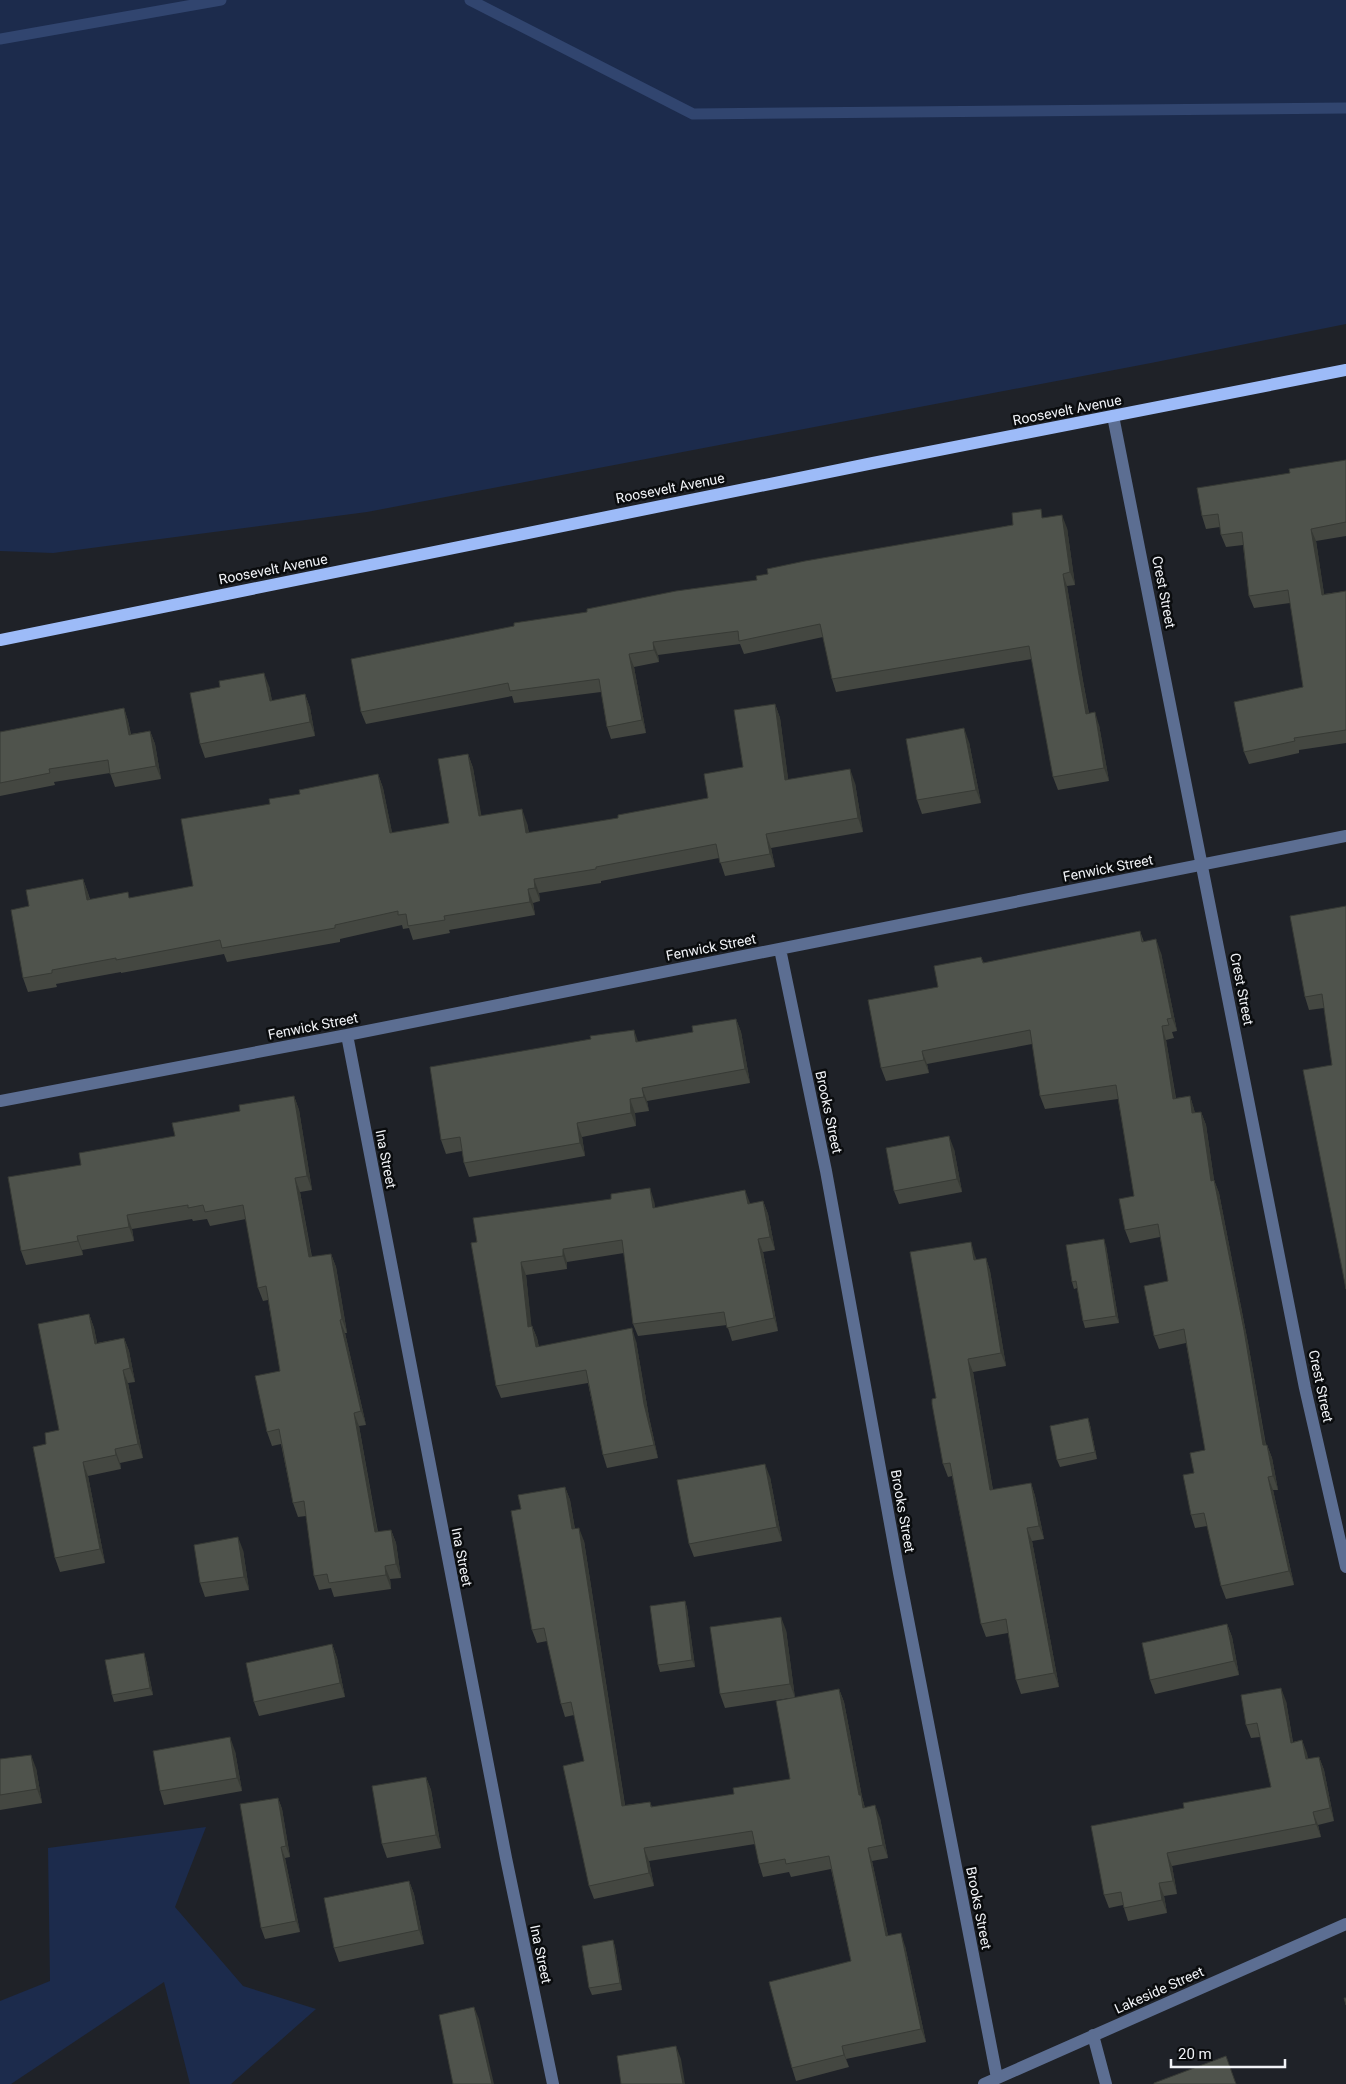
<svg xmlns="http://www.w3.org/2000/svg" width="1346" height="2084" font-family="Roboto,sans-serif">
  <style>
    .green { fill: #1c2b4c }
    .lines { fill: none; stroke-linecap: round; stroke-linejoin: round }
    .stream { stroke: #31456f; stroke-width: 11 }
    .street { stroke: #5c6e92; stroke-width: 12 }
    .primary { stroke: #9dbbf8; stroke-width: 12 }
    .wall { fill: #444741 }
    .shaded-wall { fill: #373a35 }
    .building { fill: #4f534c; stroke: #373a35 }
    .labels { text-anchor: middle; stroke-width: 5; stroke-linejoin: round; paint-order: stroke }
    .street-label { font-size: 14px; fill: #f1f3f7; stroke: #0a0c0e }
  </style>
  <rect width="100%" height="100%" fill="#1f2228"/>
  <path class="green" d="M0,0h1346v324l-195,39 -784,149 -314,41 -53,-2z
    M206,1827l-31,80 68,79 73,23 -85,75h-41l-26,-102 -153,102h-11v-83l50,-20 -2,-133z"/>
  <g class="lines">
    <path class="stream" d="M470,0l223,114 653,-6
      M0,39l221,-39"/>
    <path class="street" d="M1113,416l192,972 41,179
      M780,949l46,222 73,402 98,505
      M347,1035l159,823 47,226
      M0,1101l347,-66 999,-199
      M1093,2035l13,49
      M984,2084l362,-160"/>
    <path class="primary" d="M0,640l873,-177 473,-93"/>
  </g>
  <path class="wall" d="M1346,460v76l-30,5 8,53 22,-3v152l-47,7v3l-50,11 -5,-12 59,-65 -13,-84 -36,5 -5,-12 -6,-51 -17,2 -5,-12 -1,-8 -14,2 -4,-13 88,-43z
    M1044,518l23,10 8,57 -8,1 16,95 6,32 10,12 10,56 -51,9 -5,-13 -21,-118 -196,33 -4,-13 -9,-42 -79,17 -4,-10 -82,11 1,7 -25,5 12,66 -35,6 -4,-12 -6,-35 -87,11 -2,-7 -146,28 -5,-12 226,-100 170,-32z
    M269,686l3,15 33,-7 5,14 5,28 -110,22 -5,-14z
    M775,704l5,14 8,61 67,4 8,49 -92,16 4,19 -50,9 -6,-18 -118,23v2l-62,10 1,8 -7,2 2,12 -86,15 1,3 -37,7 -4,-12 -6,1 -1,-4 -62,14v3l-113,20 -3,-8 -103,19v-1l-65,12 1,3 -29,5 -5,-14 6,-72 54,-27 5,14 2,6 40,-1 63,-12 77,-82 30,-10 78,-20 5,14 9,45 57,-10 19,-69 5,14 8,48 46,7 2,10 89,-15 90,-20 35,-31z
    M124,708l4,13 3,13 19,-3 5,13 6,35 -46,8 -5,-14 -56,9 1,3 -55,11v-64z
    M969,742l12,61 -59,11 -5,-14z
    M1346,906l-14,159 -8,-57 -15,2 -4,-13z
    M1140,931l4,11 17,11 16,78 -5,1 2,6 -8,2 10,58 14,-2 5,17 6,-1 5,13 8,55 5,13 29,150 18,102h1l5,13 6,32h-5l21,95 -68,14 -5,-13 -14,-60 -12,2 -4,-13 3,-42 11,-23 -19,-107 -27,6 -5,-13 14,-55 -8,-44 -30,6 -5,-13 9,-34 -16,-97 -73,10 -5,-13 -8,-52 -105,20 2,9 -43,8 -5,-13 57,-81 43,-30 3,6z
    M736,1019l5,13 9,51 -103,18 2,10 -14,2 1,13 -54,11 3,19 -116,21 -5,-14 -2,-12 -16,3 -5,-14 197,-98 55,-10z
    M294,1096l5,14 13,80 -12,2 12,65 19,-3 5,13 11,66h-2l21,92 -7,1 19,106 13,-2 5,13 5,35 -11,1 1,10 -57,8 -3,-9 -12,2 -5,-14 -8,-60 -8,1 -5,-14 -12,-59 -9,2 -5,-14 13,-61 -12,-71 -5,1 -5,-13 -12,-69 -36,7 -3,-7 -14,2 -1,-2 -60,10 2,12 -52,9 1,5 -57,10 -5,-14 60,-86 94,-29 65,-25z
    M954,1149l8,43 -63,12 -5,-13z
    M654,1201l1,7 95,-4 13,-3 5,13 7,36 -12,2 15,79 -46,10 -5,-16 -89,11 -5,-12 -9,-71 -57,9v7l-41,6 5,51h1l5,12 2,9 97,-6 13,76 9,41 -51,10 -4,-13 -15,-72 -87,15 -5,-12 -25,-143z
    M1106,1246l13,77 -34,5 -2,-7 -6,-33 -3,1 -2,-7z
    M975,1256l1,4 10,-2 4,13 16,95 -33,6 20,118 38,-7 4,13 9,43 -12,2 27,146 -38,7 -5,-14 -8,-47 -22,4 -5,-13 -29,-148 -4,1 -5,-13 -7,-66z
    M89,1314l5,14 3,15 27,-5 5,13 6,31 -7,1 15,75 -23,5 1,6 -33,7 17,87 -45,9 -5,-14 4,-128z
    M1088,1418l2,7 7,34 -37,8 -3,-7z
    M770,1477l12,64 -88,16 -5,-13z
    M565,1487l5,13 5,29 9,12 41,264 25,-3 2,5 82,-13 56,-15v-81l-65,10 -5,-14 66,-64 9,68 44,-9 5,13 18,95 3,11 15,10 8,40 -16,3 16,75 17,10 21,96 -80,17 3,8 -53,14 -4,-13 59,-107 -20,-92 -40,8 -2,-5 -26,5 -4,-13 -4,-20 -106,17 5,25 -60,13 -5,-13 -5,-125 -10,-46 -9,2 -4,-13 -14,-63 -10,2 -5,-13 -11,-121z
    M243,1550l6,40 -44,7 -5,-14z
    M685,1601l2,7 8,59 -35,5 -2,-7z
    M1227,1624l5,13 7,38 -84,19 -5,-14z
    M332,1644l5,14 8,39 -86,19 -5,-14z
    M144,1653l2,7 7,35 -39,7 -2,-7z
    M1286,1701l7,41 9,-2 6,19 11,-2 5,13 10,51 -16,4 3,12 -149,29 5,28 -13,2 3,17 -39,8 -5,-16 -14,3 -5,-13 80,-87 87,-21 -11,-50 -9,1 -5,-13z
    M235,1751l7,40 -78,14 -4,-14z
    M0,1759l36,9 6,35 -42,7z
    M426,1777l5,13 10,58 -54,10 -5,-14z
    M278,1798l4,11 8,48 -5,1 15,74 -35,7 -4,-11z
    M409,1881l5,13 10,50 -85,18 -5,-14z
    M613,1940l2,7 7,43 -30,5 -3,-7z"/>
  <path class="shaded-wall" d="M1062,515l5,13 8,57 -5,-13z
    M1311,529l5,12 10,66 -4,-12z
    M1063,574l4,12 16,95 8,45 -5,-12 -8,-45z
    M653,642l5,13 1,7 -5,-12z
    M629,654l5,13 12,66 -4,-13z
    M264,673l5,13 6,29 -5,-14z
    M305,694l5,14 5,28 -5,-14z
    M775,704l5,14 10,75 -5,-13z
    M124,708l4,13 5,26 -4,-12z
    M1095,712l4,13 10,56 -5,-13z
    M964,728l5,14 12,61 -5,-13z
    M150,731l5,13 6,35 -5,-13z
    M468,754l5,14 11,62 -5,-14z
    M850,769l5,14 8,49 -5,-14z
    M378,774l5,14 12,59 -5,-14z
    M522,809l5,14 4,24 -5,-14z
    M766,834l5,14 4,19 -5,-13z
    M83,879l5,14 4,20 -5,-13z
    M534,879l5,14 1,8 -5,-13z
    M528,889l5,14 2,12 -5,-13z
    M1156,939l5,14 16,78 -5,-13z
    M736,1019l5,13 9,51 -5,-14z
    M1162,1026l4,14 12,72 -5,-13z
    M634,1030l5,14 -3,-2z
    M922,1051l5,13 2,9 -5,-13z
    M642,1088l5,13 2,10 -5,-14z
    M294,1096l5,14 13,80 -5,-14z
    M1190,1096l4,13 3,17 -5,-13z
    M630,1099l5,14 1,13 -5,-13z
    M1201,1112l5,13 10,69 -5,-13z
    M577,1123l5,14 3,19 -5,-13z
    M949,1136l5,13 8,43 -5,-13z
    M295,1178l5,14 14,79 -5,-14z
    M1214,1180l5,13 29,150 20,116 -5,-14z
    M650,1188l4,13 3,20 -4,-13z
    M745,1190l5,13 2,14 -4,-13z
    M763,1201l5,13 7,36 -5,-13z
    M127,1215l5,14 2,12 -5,-14z
    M77,1236l5,14 1,5 -5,-14z
    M758,1239l5,13 15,79 -4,-13z
    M1104,1239l2,7 13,77 -3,-7z
    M971,1242l4,14 4,17 -5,-13z
    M563,1249l4,13v7l-4,-13z
    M331,1254l5,13 11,66 -5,-14z
    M986,1258l4,13 16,95 -5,-13z
    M521,1262l5,13 7,64 -5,-12z
    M89,1314l5,14 6,29 -5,-13z
    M340,1320l5,13 21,92 -5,-14z
    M532,1326l5,12 4,22 -5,-13z
    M632,1328l4,13 13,76 9,41 -4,-13 -10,-41z
    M124,1338l5,13 6,31 -5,-14z
    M968,1359l5,13 22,131 -5,-13z
    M123,1370l5,13 15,75 -5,-14z
    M354,1413l5,13 21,120 -5,-14z
    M1088,1418l2,7 7,34 -2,-7z
    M1267,1445l5,13 6,32 -5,-14z
    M115,1449l5,14 1,6 -5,-14z
    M83,1462l5,14 17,87 -5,-14z
    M765,1464l5,13 12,64 -5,-14z
    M1268,1477l5,13 21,95 -5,-14z
    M1031,1483l4,13 9,43 -5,-13z
    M565,1487l5,13 7,42 -5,-13z
    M579,1528l5,13 43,278 -5,-13z
    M1027,1528l5,13 27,146 -5,-14z
    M391,1530l5,13 5,35 -5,-14z
    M238,1537l5,13 6,40 -5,-13z
    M385,1566l5,13 1,10 -5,-14z
    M685,1601l2,7 8,59 -3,-7z
    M781,1617l5,13 9,68 -5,-14z
    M1227,1624l5,13 7,38 -5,-14z
    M332,1644l5,14 8,39 -5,-14z
    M144,1653l2,7 7,35 -3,-7z
    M1281,1688l5,13 9,55 -4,-13z
    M839,1689l5,13 18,95 3,11 3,13 -9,-26z
    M230,1737l5,14 7,40 -5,-13z
    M1302,1740l5,13 4,20 -5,-14z
    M31,1755l5,13 6,35 -5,-14z
    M1319,1757l5,13 10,51 -4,-13z
    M426,1777l5,13 10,58 -5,-13z
    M278,1798l4,11 8,48 -4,-11z
    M875,1805l5,13 8,40 -5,-13z
    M1313,1812l5,13 3,12 -5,-13z
    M281,1847l4,11 15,74 -4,-11z
    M644,1848l5,13 5,25 -5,-13z
    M868,1848l4,13 19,88 -5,-13z
    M1167,1853l5,13 5,28 -4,-13z
    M409,1881l5,13 10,50 -5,-14z
    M1159,1883l5,13 3,17 -5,-13z
    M901,1933l4,13 21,96 -5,-13z
    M613,1940l2,7 7,43 -2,-7z
    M474,2007l5,12 15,65h-2z
    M676,2046l5,13 4,25h-2z
    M842,2046l4,13 3,8 -5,-12z"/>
  <path class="building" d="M1346,460v62l-35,7 11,66 24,-4v139l-52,8 1,3 -51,11 -10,-50 69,-15 -15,-97 -39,6 -7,-64 -21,3 -3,-21 -16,2 -5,-28 93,-15 -1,-4z
    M1041,509l1,9 20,-3 8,57 -7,2 15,95 8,45 9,-2 9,56 -51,9 -24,-131 -197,33 -12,-55 -81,17 -1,-10 -85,11 1,8 -25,4 13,66 -35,7 -8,-48 -89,12 -2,-8 -147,29 -10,-53 163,-33v-3l73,-11v-3l89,-18 81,-11 -1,-4 12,-2 -1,-5 38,-8 208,-36 -1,-12z
    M264,673l6,28 35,-7 5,28 -110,22 -10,-51 30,-6 -1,-6z
    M775,704l10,76 65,-11 8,49 -92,16 4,20 -50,9 -4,-19 -120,23v2l-62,10 1,9 -7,1 2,13 -86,14 1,4 -37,6 -2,-12 -8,1v-4l-63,14v3l-113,20 -2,-8 -104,20v-2l-64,12v3l-29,5 -12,-68 18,-4 -3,-16 57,-11 4,21 41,-8 1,6 64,-12 -12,-67 89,-15 -1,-5 31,-5 -1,-4 79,-16 12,59 59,-10 -11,-64 30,-5 11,62 43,-7 4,24 92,-15v-3l90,-17 -4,-24 39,-7 -9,-57z
    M124,708l5,27 21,-4 6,35 -46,8 -2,-14 -59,9 1,4 -50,10v-51z
    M964,728l12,62 -59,10 -11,-61z
    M1346,906v383l-43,-219 29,-5 -10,-71 -17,3 -15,-81z
    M1140,931l2,11 14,-3 16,79 -5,1 2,6 -7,1 11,73 17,-3 2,17 9,-1 10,69 3,-1 30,150 19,115h4l6,31 -5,1 21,94 -68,15 -17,-73 -13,2 -8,-40 11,-2 -4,-20 15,-3 -21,-121 -30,7 -10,-50 24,-5 -10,-57 -33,6 -6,-31 15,-3 -18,-111 -76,11 -10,-66 -108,21 2,9 -43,8 -13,-68 70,-13 -4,-21 47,-9 2,6z
    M736,1019l9,50 -103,19 2,9 -14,2 1,14 -54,10 3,20 -116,20 -4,-26 -19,3 -11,-73 161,-28 -1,-3 44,-6 2,12 57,-10 -1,-6z
    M294,1096l13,80 -12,2 14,79 22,-3 11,65 -2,1 21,91 -7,2 21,119 16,-2 5,34 -11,2 1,9 -57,8 -2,-9 -13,2 -10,-75 -11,2 -14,-74 -12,3 -12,-56 25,-5 -14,-85 -8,2 -15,-83 -38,7 -2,-7 -15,3v-3l-61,10 2,12 -52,9 1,5 -57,10 -13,-74 73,-12 -2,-12 96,-17 -3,-13 68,-12 -1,-6z
    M949,1136l8,43 -63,12 -8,-43z
    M650,1188l3,20 92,-18 3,14 15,-3 7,36 -12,2 16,79 -47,10 -3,-16 -91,12 -11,-84 -59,9v7l-42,6 7,65 4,-1 4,21 96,-19 12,76 10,41 -51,10 -17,-85 -90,16 -25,-143 6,-1 -4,-24 138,-19v-5z
    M1104,1239l12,77 -33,5 -7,-40 -4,1 -6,-37z
    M971,1242l3,18 12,-2 15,95 -33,6 22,131 41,-7 8,43 -12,2 27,145 -38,7 -10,-61 -25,5 -31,-161 -7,1 -11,-60v-5l4,-1 -26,-146z
    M89,1314l6,30 29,-6 6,30 -7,2 15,74 -23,5 1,6 -33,7 17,87 -45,9 -22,-111 13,-3 -1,-11 14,-3 -21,-106z
    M1088,1418l7,34 -38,8 -7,-34z
    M765,1464l12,63 -88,17 -12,-64z
    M565,1487l7,42 7,-1 43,278 28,-4 1,5 83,-13 -1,-6 57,-9 -14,-78 63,-12 20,106h2l2,13 12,-3 8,40 -15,3 18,88 15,-3 20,96 -79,17 2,9 -52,13 -23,-86 82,-21 -22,-105 -43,8 -1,-5 -26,5 -7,-33 -108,17 5,25 -60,13 -26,-120 21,-5 -13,-59 -10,2 -17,-76 -12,2 -21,-119 10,-2 -3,-14z
    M238,1537l6,40 -44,6 -6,-38z
    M685,1601l7,59 -34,5 -8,-59z
    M781,1617l9,67 -70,10 -10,-67z
    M1227,1624l7,37 -84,19 -8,-37z
    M332,1644l8,39 -86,19 -8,-39z
    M144,1653l6,35 -38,7 -7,-35z
    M1281,1688l10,55 11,-3 4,19 13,-2 11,51 -17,4 3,12 -149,29 6,28 -14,2 3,17 -38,8 -3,-16 -17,3 -13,-69 93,-18 -1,-5 88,-16 -14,-64 -11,2 -5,-30z
    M230,1737l7,41 -77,13 -7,-40z
    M31,1755l6,34 -37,6v-36z
    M426,1777l10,58 -54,9 -10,-58z
    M278,1798l8,48 -5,1 15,74 -35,7 -21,-124z
    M409,1881l10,49 -85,18 -10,-50z
    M613,1940l7,43 -31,5 -7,-42z
    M1344,1998h2v7z
    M474,2007l18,77h-39l-14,-69z
    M676,2046l7,38h-62l-4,-28z
    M1226,2056l10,28h-82v-1z"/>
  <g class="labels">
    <g class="street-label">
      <text transform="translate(1067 410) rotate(-11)" y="5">Roosevelt Avenue</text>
      <text transform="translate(670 488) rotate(-11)" y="5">Roosevelt Avenue</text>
      <text transform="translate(273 569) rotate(-11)" y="5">Roosevelt Avenue</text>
      <text transform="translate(1164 592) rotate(79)" y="5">Crest Street</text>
      <text transform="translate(1108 868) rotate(-11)" y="5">Fenwick Street</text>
      <text transform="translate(711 947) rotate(-11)" y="5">Fenwick Street</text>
      <text transform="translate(1242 989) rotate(79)" y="5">Crest Street</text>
      <text transform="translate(313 1026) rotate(-11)" y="5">Fenwick Street</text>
      <text transform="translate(829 1112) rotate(78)" y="5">Brooks Street</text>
      <text transform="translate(386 1159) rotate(79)" y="5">Ina Street</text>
      <text transform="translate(1321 1386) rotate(78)" y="5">Crest Street</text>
      <text transform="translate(903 1511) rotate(80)" y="5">Brooks Street</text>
      <text transform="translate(462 1557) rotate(79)" y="5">Ina Street</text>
      <text transform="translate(979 1908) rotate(79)" y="5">Brooks Street</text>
      <text transform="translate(541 1954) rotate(78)" y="5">Ina Street</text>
      <text transform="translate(1159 1990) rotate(-24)" y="5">Lakeside Street</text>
    </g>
  </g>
  <path d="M1171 2059v8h114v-8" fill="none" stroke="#f1f3f7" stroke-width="2.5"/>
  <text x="1178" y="2059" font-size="15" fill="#f1f3f7" stroke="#0a0c0e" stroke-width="4" paint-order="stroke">20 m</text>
</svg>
